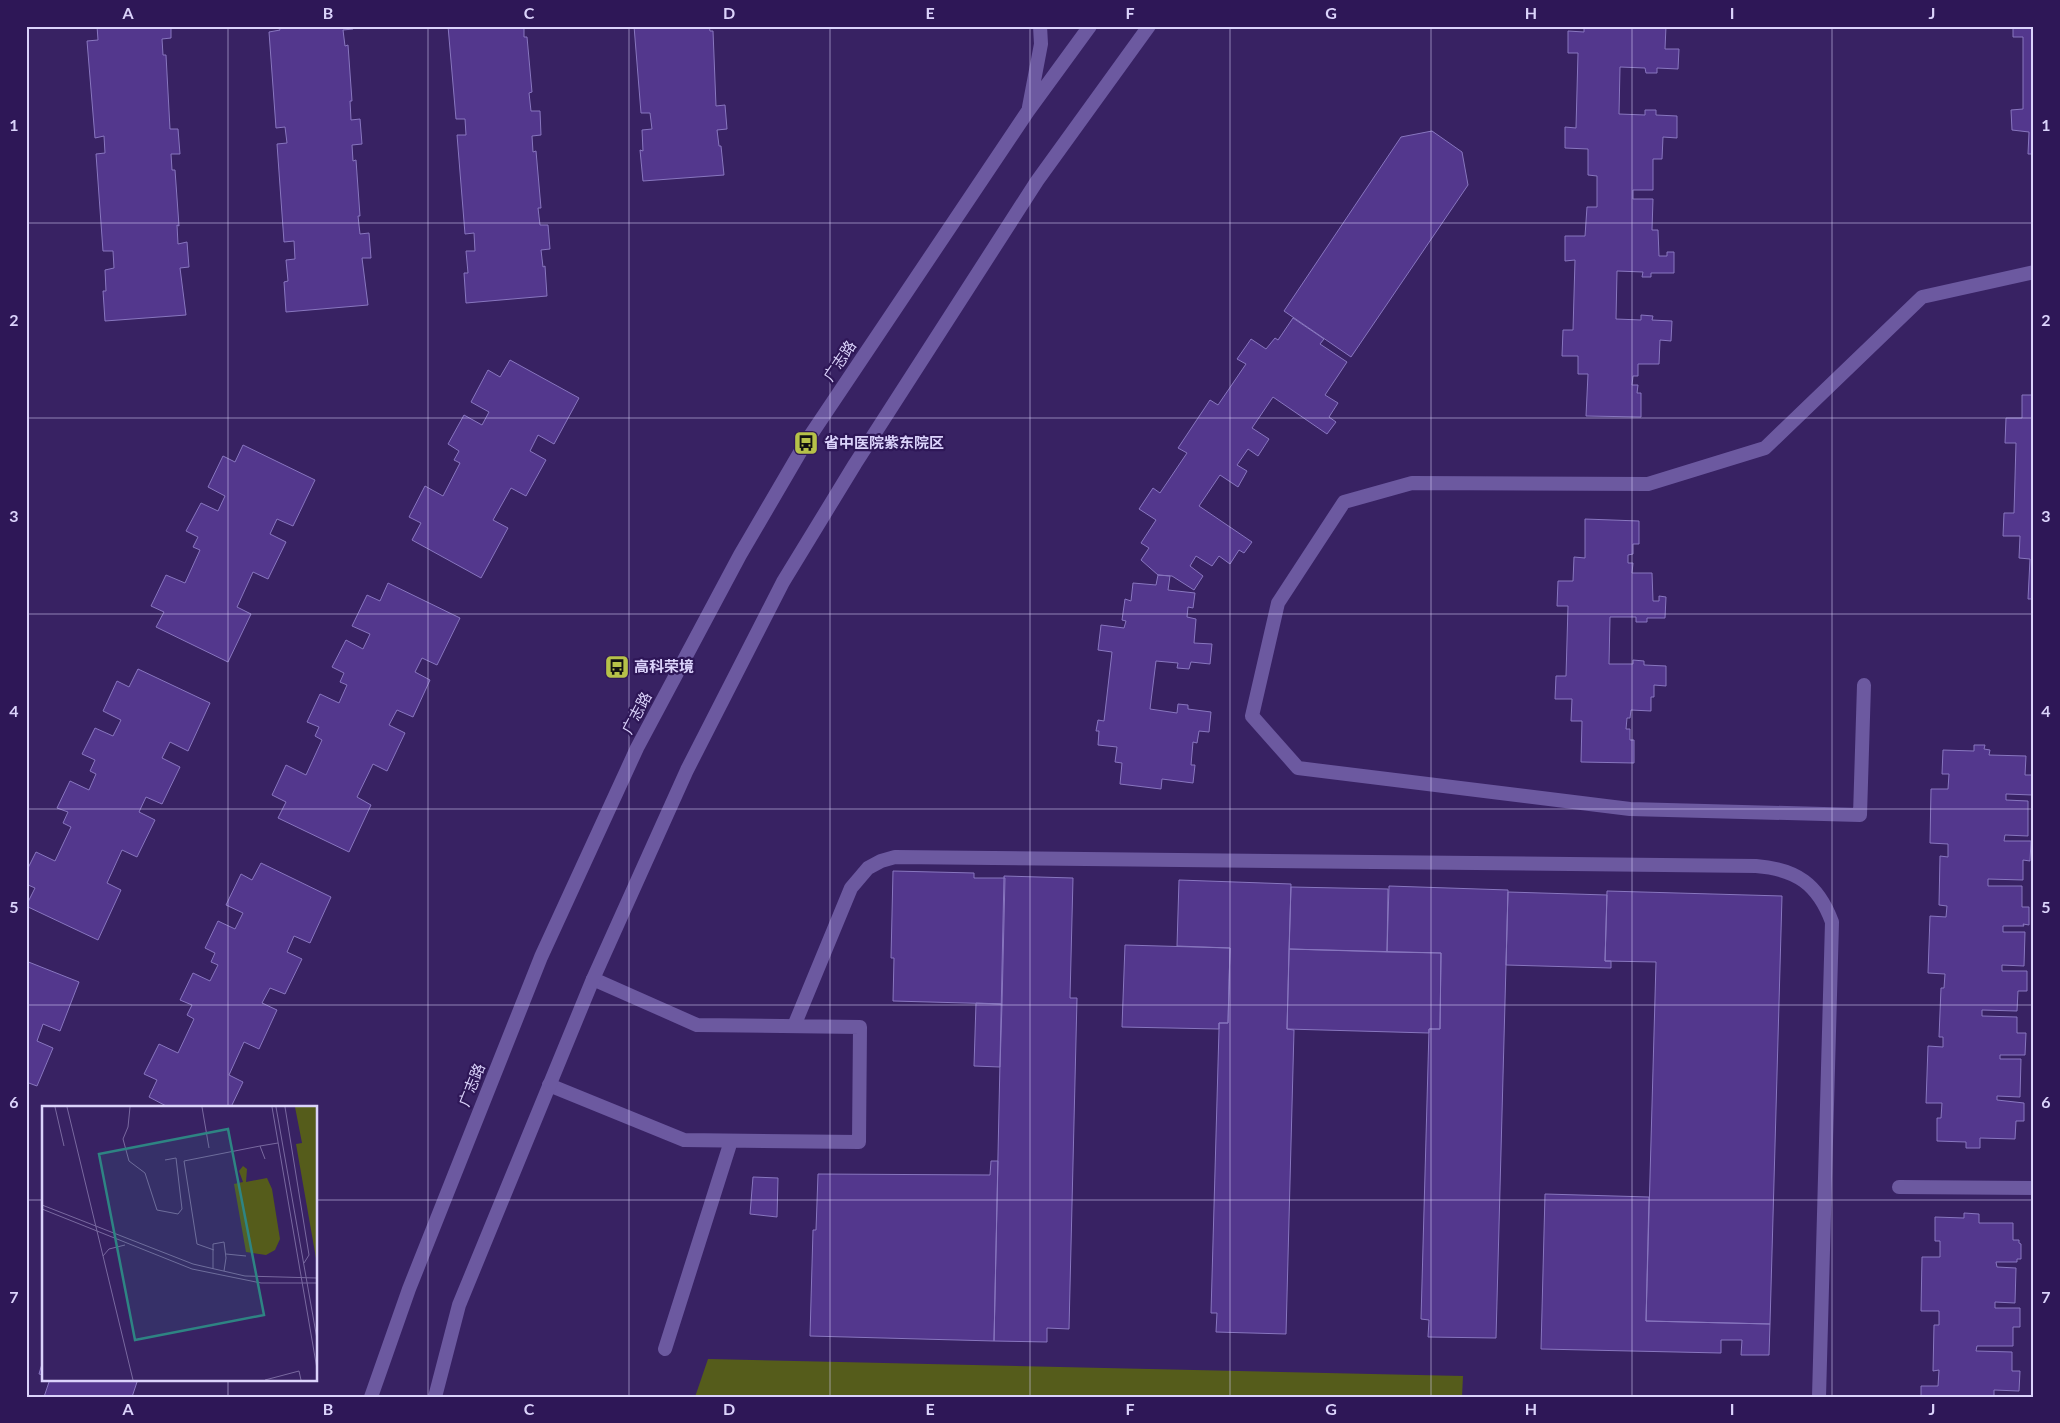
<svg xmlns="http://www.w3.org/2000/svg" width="2060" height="1423" font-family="Lato,'Noto Sans SC',sans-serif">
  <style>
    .green { fill: #555c1b }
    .building { fill: #53378d; stroke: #8876bf }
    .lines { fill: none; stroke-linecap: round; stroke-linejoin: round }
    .service { stroke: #6c59a0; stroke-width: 14 }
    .tertiary { stroke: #6c59a0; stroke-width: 14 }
    .grid { fill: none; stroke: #dbd3fb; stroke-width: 1; stroke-opacity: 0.55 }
    .labels { text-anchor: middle; stroke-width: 4.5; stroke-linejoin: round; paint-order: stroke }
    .street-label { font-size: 15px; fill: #dbd3fb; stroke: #2e1757 }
    .poi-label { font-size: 15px; font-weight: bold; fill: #dbd3fb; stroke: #2e1757; text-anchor: start }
    .inset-road { fill: none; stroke: #7969a0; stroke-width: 1 }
    .view { fill: #2e8483; fill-opacity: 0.15; stroke: #2e8483; stroke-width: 2.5 }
    .inset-edge { fill: none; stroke: #dbd3fb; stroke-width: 2.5 }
    .neatline { fill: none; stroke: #dbd3fb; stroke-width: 2 }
    .grid-label { font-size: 16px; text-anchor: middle; font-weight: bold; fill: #dbd3fb }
  </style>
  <rect width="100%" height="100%" fill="#382263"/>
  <path class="green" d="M708,1359l755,17 -1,21h-767z"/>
  <path class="building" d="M97,26h74v12l-9,1 1,16h3l4,74h8l2,25h-9l1,16h3l4,56 -2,-1 1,19 9,-2 2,25 -9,1 6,47 -81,6 -2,-30h3l-1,-21 9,-2 -1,-17h-10l-7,-97 9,-1 -1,-17 -9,2 -8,-97 11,-1z
    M279,26h74v3l-10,1 2,16 3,-1 4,56h-2l1,19 9,-1 2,25 -10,1 1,16 3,-1 4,56h-2l2,18 9,-1 2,25h-9l6,47 -82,7 -2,-30 4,-1 -2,-21 9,-1 -1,-18 -10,1 -7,-98 10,-1 -2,-16 -9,1 -7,-96 11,-2z
    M448,26h76v11h3l5,55 -3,1 2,18h9l1,24 -9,1 1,16 3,-1 5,57h-3l2,17h8l2,24 -9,1 2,17 2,-1 2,30 -81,7 -2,-30h4l-2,-22h9l-1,-18 -9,1 -8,-99h9l-1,-16h-9z
    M634,26h75l1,5h3l3,75 9,-1 2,24 -10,1 2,16h2l3,29 -81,6 -3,-31 3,1 -1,-21 10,-1 -2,-16h-9z
    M1584,26h82l-1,23h14l-1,20 -21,-1v5h-11l-1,-5 -25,-1 -1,47 26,1v-5h11v5l21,1v22l-14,-1 -1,22h-9v31h-20v9h20l-1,31h6l1,26h8v-4h7v21h-23v4h-9l1,-5 -26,-1 -1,48 25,1v-5l12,1 -1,4 20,1 -1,20 -11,-1 -1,24h-21v12h-5l-1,9h6l-1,8h4v24l-55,-1 2,-42h-10v-18h-16l1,-26h10l2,-70 -10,1v-25h20l2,-29h10v-31l-9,-1v-26l-23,-1v-21l11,1 2,-75h-10v-22l16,1z
    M2013,26h21v128h-6l1,-22 -17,-2 -1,-20 12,-1v-72h-10z
    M1432,131l30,21 6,33 -117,172 -67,-46 117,-174z
    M1293,318l31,21 -4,5 27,18 -22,33 13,8 -9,14 7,5 -9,12 -54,-37 -21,31 17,11 -11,17 -10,-7 -11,16 10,6 -9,16 -18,-12 -21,31 53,36 -8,11 -5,-3 -9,14 -11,-8 -7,10 -16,-10 -6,10 13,10 -9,14 -22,-14 -14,-1 -17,-15 8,-12 -8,-5 15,-23 -17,-11 14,-21 7,5 27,-40 -9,-5 32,-48 8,5 28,-41 -9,-5 14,-20 15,10 9,-11 3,2z
    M2034,357v242h-6l2,-40 -11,-1 1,-22h-17l1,-23h10l2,-70h-11l1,-25h16v-23h10z
    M510,360l69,38 -25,46 -16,-9 -8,16 16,9 -20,36 -15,-8 -18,32 15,8 -27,50 -69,-38 9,-17 -12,-6 16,-31 18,10 17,-33 -6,-3 5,-9 -11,-7 16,-29 18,10 7,-13 -18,-10 17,-32 12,7z
    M243,445l72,35 -22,46 -16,-7 -7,15 16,8 -18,37 -15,-7 -16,35 14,7 -23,48 -72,-35 8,-15 -13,-6 15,-31 19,8 15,-33 -7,-3 5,-10 -12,-6 15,-28 17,8 7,-15 -17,-9 15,-31 12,6z
    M1585,519l54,2v23h-6v10l-5,1v8h5l-1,10h20l1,28h6v-5l7,1 -1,21h-18v4h-11v-5h-26l-1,47h24v-4l11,1v4l22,1v20l-12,-1v12h-3v14l-20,-1 -1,8h-3l-1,11h4v11h4v23l-53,-1 1,-41h-11l1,-22h-17l1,-23h10l2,-70h-11l1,-25h15l1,-24 11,1z
    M1158,575l12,1 -2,14 27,3 -2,15 -5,-1 -1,10 9,2 -2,24 18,1 -2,20 -19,-2 -2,7 -12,-1 1,-5 -22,-2 -6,48 27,4 1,-9 10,1v4l23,3 -2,20 -10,-1 -2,12 -4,-1 -2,23h4l-2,18 -31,-4 -1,10 -41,-5 2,-21 -7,-1 2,-15 -19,-2 1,-14h-3l2,-11 6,1 8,-69 -14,-2 3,-25 23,3 2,-7 -4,-1 3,-21 6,2 2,-18 23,2z
    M388,583l72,35 -23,47 -15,-7 -7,14 15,8 -17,37 -16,-7 -8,15 16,8 -18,38 -14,-7 -16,33 14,8 -22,47 -71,-34 8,-16 -14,-7 14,-30 20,10 16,-35 -7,-4 4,-9 -12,-5 13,-28 19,9 8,-18 -7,-3 4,-9 -12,-6 14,-27 17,9 7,-15 -18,-8 15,-31 13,6z
    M138,669l72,34 -22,48 -18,-9 -8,16 18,9 -18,37 -16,-7 -7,15 16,8 -18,37 -15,-7 -15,33 14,7 -23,50 -72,-34 9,-18 -9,-4v-12l10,-20 19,9 16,-34 -8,-4 5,-11 -11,-4 13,-27 19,9 7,-16 -6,-3 5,-11 -13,-6 13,-26 18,8 8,-16 -18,-9 14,-30 12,6z
    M1974,745h11l-1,4 6,1 -1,5 37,1 -1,19h7v20l-26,-1v6l22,1v35l-23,-1 -1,6h27l-1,20 -7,-1v20l-35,-1v7h34v21h7v18l-6,-1 1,2h-21v6h22l-1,34 -22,-1v6h25v20h-9l-1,20 -35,-1v6l35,1v16h9l-1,22h-25v4h21l-1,38 -23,-1v4l27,3v18h-8l-1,18 -35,-1v10h-14v-6l-29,-1v-23h4l1,-15h-16l2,-57 15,1v-10h-4l2,-49h3l1,-14 -17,-1 2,-57 16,1 1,-11 -8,-1 1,-49 8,1v-13l-18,-1 1,-54h17l1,-15h-7l1,-24 31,1z
    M261,863l70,34 -21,46 -16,-7 -7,16 15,7 -17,35 -15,-6 -8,15 15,7 -18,39 -15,-7 -15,33 14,7 -12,25h-63l-19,-10 8,-17 -13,-6 15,-30 19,9 16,-34 -7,-4 5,-10 -12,-5 13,-27 17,8 8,-16 -7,-3 4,-9 -10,-5 13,-27 17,8 8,-16 -17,-8 15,-31 11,6z
    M893,871l81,2v5h31l-3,126 -109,-3 1,-43h-3z
    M1004,876l69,2 -3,120h7l-8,331 -22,-1v14l-53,-1z
    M1179,880l112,4 -4,145 7,1 -8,304 -70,-2 1,-19h-6l8,-284v-6h9l2,-75 -53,-2z
    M1389,886l119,4 -12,448 -68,-1 1,-17 -8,-1 8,-290h11l1,-76 -54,-1z
    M1291,887l97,2 -1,63 -98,-3z
    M1607,891l175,5 -12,428 -124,-3 10,-359 -51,-1z
    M1508,892l99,3 -2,66h6v7l-105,-3z
    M1125,945l105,3 -2,75h-9v6l-97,-2z
    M1289,949l152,4 -1,76h-11v4l-142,-4z
    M26,961l53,21 -19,49 -17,-7 -6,17 16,7 -16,38 -11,-4z
    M976,1003l26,1 -2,63 -26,-1z
    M991,1161h7l-4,180 -184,-5 3,-106h3l2,-56 172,1z
    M753,1177l25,1 -1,39 -27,-3z
    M1545,1194l104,3 -3,124 124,3 -1,31h-28l1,-15h-21v13l-180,-4z
    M1964,1213l15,1v9h34v17h6v3l2,1v15h-4v3h-21l1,5 19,1 -1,35 -20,-1v6h25v19h-7v19h-36l-1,5 36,1v19h8l-1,20 -25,-1v7h2h-75v-11h17l1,-16 -6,1 1,-46h5v-14h-18l1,-54h18v-16h-5v-24l29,1z
    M44,1357v18l-5,-1z
    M50,1379h88l-6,18h-88z"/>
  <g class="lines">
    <path class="service" d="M1864,685l-4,130 -230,-6 -332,-41 -46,-52 26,-113 66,-101 68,-19 236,1 117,-36 157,-151 112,-25
      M794,1026l57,-138 17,-20 13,-7 14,-4 861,9c40,3 62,18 76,56l-13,475
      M549,1085l135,55 175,2 1,-115 -163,-2 -104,-46
      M1899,1187l135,1
      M665,1349l66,-208"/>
    <path class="tertiary" d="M1029,107l12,-63 -1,-18
      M371,1397l38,-108 132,-332 96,-209 103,-193 66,-113 222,-331 62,-85
      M435,1397l24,-92 134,-326 94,-209 96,-188 72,-118 182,-283 112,-155"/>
  </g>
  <path class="grid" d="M228,26v1081M428,26v1371M629,26v1371M830,26v1371M1030,26v1371M1230,26v1371M1431,26v1371M1632,26v1371M1832,26v1371M26,223h2008M26,418h2008M26,614h2008M26,809h2008M26,1005h2008M26,1200h18M316,1200h1718M228,1379v18"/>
  <defs>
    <symbol id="bus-square" viewBox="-11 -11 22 22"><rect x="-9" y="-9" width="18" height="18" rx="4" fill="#b6c149" stroke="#2e1757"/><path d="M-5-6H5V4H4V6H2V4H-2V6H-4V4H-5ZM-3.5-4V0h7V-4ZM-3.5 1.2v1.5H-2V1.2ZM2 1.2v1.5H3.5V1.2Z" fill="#111"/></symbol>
  </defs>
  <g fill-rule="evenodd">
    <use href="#bus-square" x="792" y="429" width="28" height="28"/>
    <use href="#bus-square" x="603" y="653" width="28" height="28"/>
  </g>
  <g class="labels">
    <g class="street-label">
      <text transform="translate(840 361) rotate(-56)" y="5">广志路</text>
      <text transform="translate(637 713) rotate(-62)" y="5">广志路</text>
      <text transform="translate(472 1085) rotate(-68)" y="5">广志路</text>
    </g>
    <g class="poi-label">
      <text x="824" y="448">省中医院紫东院区</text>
      <text x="634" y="672">高科荣境</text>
    </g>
  </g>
  <g transform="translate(42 1106)">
    <rect width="275" height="275" fill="#382263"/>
    <path d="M253,1h22v157l-21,-120 6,-1zM201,60l4,3 -1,13 21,-4 5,11 8,50 -5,11 -9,5 -20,-3 -12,-68 9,-2 -4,-11z" fill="#555c1b"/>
    <path class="inset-road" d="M13,1l9,39M25,1l66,273M88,1l-2,20 -5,12 6,22 16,12 12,37 21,4 4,-5 -6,-51 -11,2M160,1l7,41M230,1l45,262M234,1l41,232M243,1l24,148 -5,8M218,40l18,-3M0,99l151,59 52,12 72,2M0,103l150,60 69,14h56M172,144l-17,-6 -13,-83 76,-15 5,13M184,148l20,2M61,150l6,-7 16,-4M171,163v-25l11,-2 2,16 -2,13M223,274l34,-9 2,9"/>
    <path class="view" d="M186,23l36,186 -129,25 -36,-186z"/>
    <rect width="275" height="275" class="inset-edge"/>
  </g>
  <rect width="2060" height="1423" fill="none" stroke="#2e1757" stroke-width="55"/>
  <rect x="28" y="28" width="2004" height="1368" class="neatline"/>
  <g class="grid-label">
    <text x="128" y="19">A</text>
    <text x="328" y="19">B</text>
    <text x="529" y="19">C</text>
    <text x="729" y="19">D</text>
    <text x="930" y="19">E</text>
    <text x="1130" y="19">F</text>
    <text x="1331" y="19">G</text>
    <text x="1531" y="19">H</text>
    <text x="1732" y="19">I</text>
    <text x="1932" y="19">J</text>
    <text x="14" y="131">1</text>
    <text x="2046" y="131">1</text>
    <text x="14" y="326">2</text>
    <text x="2046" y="326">2</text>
    <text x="14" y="522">3</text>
    <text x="2046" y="522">3</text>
    <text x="14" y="717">4</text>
    <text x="2046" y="717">4</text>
    <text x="14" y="913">5</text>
    <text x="2046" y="913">5</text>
    <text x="14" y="1108">6</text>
    <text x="2046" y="1108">6</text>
    <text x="14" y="1303">7</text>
    <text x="2046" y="1303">7</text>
    <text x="128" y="1415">A</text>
    <text x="328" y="1415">B</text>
    <text x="529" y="1415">C</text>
    <text x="729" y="1415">D</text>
    <text x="930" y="1415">E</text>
    <text x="1130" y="1415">F</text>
    <text x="1331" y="1415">G</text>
    <text x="1531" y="1415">H</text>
    <text x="1732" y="1415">I</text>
    <text x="1932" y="1415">J</text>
  </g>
</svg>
